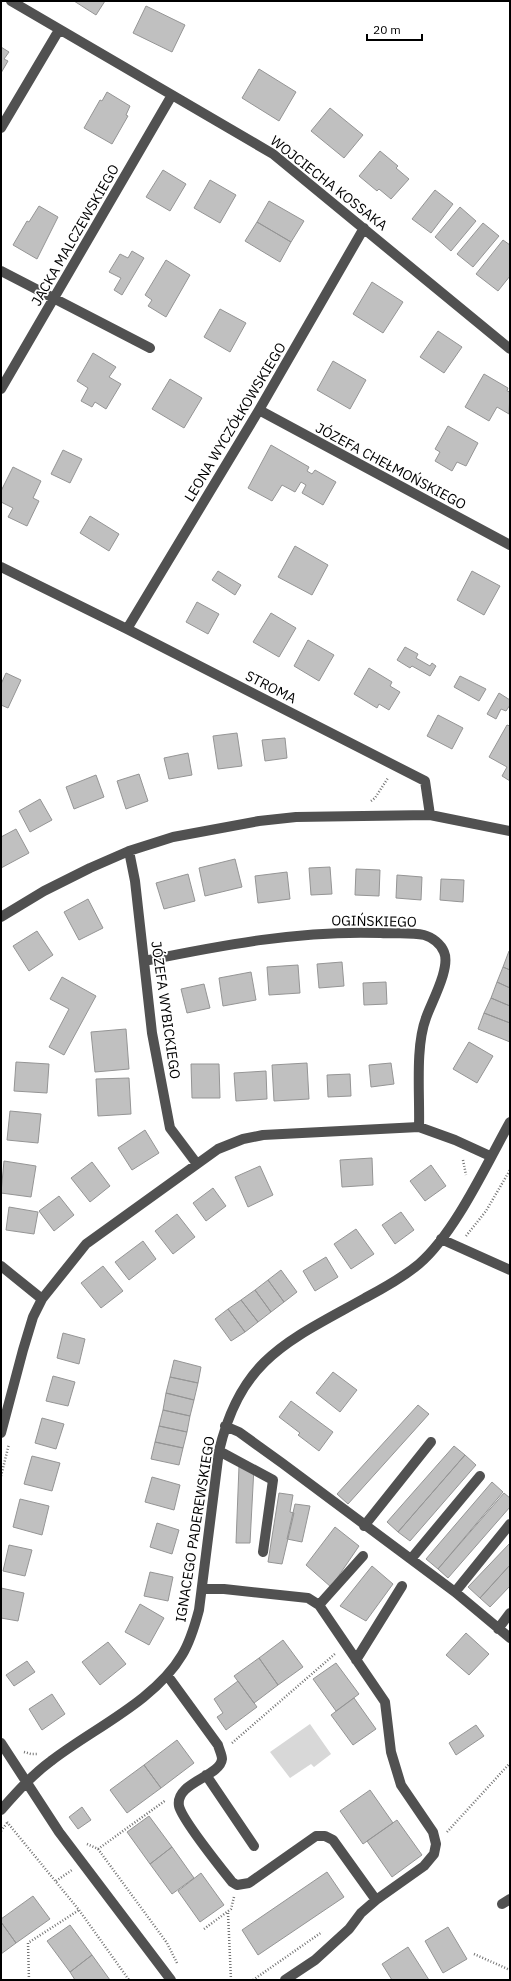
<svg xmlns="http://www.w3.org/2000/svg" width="511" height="1981" font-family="'IBM Plex Sans',sans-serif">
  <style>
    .green { fill: #d8d8d8 }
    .building { fill: #c0c0c0; stroke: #959595 }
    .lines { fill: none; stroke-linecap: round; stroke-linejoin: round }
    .path { stroke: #737373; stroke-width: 2.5; stroke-dasharray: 1 2; stroke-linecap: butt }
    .minor { stroke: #515151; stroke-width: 10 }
    .labels { text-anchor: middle; stroke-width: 3.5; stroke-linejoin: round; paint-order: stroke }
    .street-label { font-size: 14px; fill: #000; stroke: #fff }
  </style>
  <rect width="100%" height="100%" fill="#fff"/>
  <path class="green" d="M310,1724l21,30 -17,13 -3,-3 -21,14 -20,-26z"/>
  <path class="building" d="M74,1h31l-9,14z
    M146,6l39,19 -13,27 -39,-19z
    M1,47l8,5 -5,7 4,2 -7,12z
    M259,69l37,23 -17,29 -37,-23z
    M107,92l23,14 -4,9 2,1 -16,28 -28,-16 16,-28 2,1z
    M330,108l33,27 -19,23 -33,-27z
    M380,151l18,15 -2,2 13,11 -18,20 -12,-10 -2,2 -18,-15z
    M163,170l23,14 -16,27 -24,-14z
    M210,180l26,15 -16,28 -26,-15z
    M435,190l18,14 -22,29 -19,-14z
    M269,201l35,20 -13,21 -34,-20z
    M39,206l19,11 -21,42 -24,-14 14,-24 2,1z
    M460,207l16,14 -25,30 -16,-14z
    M257,222l34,20 -11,20 -35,-21z
    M483,223l16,13 -26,31 -16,-13z
    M503,240l7,5v31l-12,15 -22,-17z
    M132,251l12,7 -22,37 -8,-5 7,-12 -12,-6 11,-18 8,4z
    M166,260l24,15 -24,42 -18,-11 4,-6 -7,-5z
    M372,282l31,20 -20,31 -30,-19z
    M220,309l26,14 -16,29 -26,-15z
    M438,331l24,16 -18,26 -24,-16z
    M93,353l23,14 -7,10 12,7 -15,25 -11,-7 -3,5 -11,-6 7,-13 -11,-7z
    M333,361l33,19 -16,29 -33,-19z
    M484,374l24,14 -1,3 3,1 -1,22 -12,-7 -8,14 -24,-14z
    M170,379l32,19 -18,30 -32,-19z
    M448,426l30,17 -12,23 -9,-4 -5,9 -17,-10 5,-9 -5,-3z
    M271,445l38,22 -2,4 5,3 3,-4 21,12 -13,23 -21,-12 4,-8 -5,-3 -6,10 -13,-7 -10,16 -24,-13z
    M63,450l19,9 -12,24 -19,-9z
    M13,467l28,14 -8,17 6,3 -12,25 -19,-9 5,-9 -12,-6v-11z
    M90,516l29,18 -10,17 -29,-18z
    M295,546l33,19 -16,30 -34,-18z
    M218,571l23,14 -6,10 -23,-15z
    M472,571l28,15 -16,29 -27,-15z
    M197,602l22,12 -11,20 -22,-12z
    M271,613l25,15 -17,29 -26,-15z
    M308,640l26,15 -15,26 -25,-15z
    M405,647l13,7 -2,4 14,8 2,-3 4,3 -6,10 -18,-10 -2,2 -13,-8z
    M369,668l23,14 -2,4 10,6 -11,18 -10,-6 -2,4 -23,-14z
    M6,673l15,7 -13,28 -7,-3v-21z
    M460,676l26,13 -7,12 -25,-14z
    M499,693l11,7v5l-4,6 -5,-2 -5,10 -9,-5z
    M438,715l25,13 -11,21 -25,-13z
    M507,725l3,1v55l-8,-5 5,-9 -18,-10z
    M237,733l5,33 -24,3 -5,-33z
    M285,738l2,20 -22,3 -3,-21z
    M188,753l4,22 -23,4 -5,-21z
    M139,774l9,27 -22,8 -9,-28z
    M96,775l8,22 -30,12 -8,-22z
    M40,799l12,21 -22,12 -11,-21z
    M16,829l13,24 -28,15v-31z
    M235,859l7,28 -37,9 -6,-28z
    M330,867l2,27 -21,1 -2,-27z
    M356,869l24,1 -1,26 -24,-1z
    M287,872l3,27 -32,4 -3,-27z
    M188,874l7,27 -31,8 -8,-26z
    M397,875l25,2 -1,23 -25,-2z
    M441,879l23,1 -1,22 -23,-2z
    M88,899l15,29 -24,12 -15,-28z
    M37,931l16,24 -24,16 -16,-25z
    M509,951h1v19l-7,-3z
    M342,962l2,24 -25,2 -2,-24z
    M298,965l2,28 -31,2 -2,-28z
    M503,967l7,3v18l-13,-6z
    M251,972l5,28 -33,6 -4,-28z
    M62,977l34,19 -32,59 -15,-8 20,-38 -19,-10z
    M386,982l1,22 -23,1 -1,-22z
    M497,982l13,6v18l-19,-8z
    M204,984l6,24 -23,5 -6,-24z
    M491,998l19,8v17l-26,-10z
    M484,1013l26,10v19l-32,-13z
    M126,1029l3,40 -34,3 -4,-40z
    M469,1042l24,14 -16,27 -24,-14z
    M16,1062l33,2 -2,29 -33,-2z
    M307,1063l2,36 -35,2 -2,-36z
    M391,1063l3,21 -23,3 -2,-22z
    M191,1064h28l1,34h-28z
    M266,1071l1,28 -31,2 -2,-28z
    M350,1074l1,22 -23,1 -1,-22z
    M129,1078l2,36 -33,2 -2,-37z
    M10,1111l31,3 -3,29 -31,-3z
    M145,1130l14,23 -27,17 -14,-22z
    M372,1158l1,27 -31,2 -2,-27z
    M4,1161l32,5 -5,31 -30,-4z
    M92,1162l18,24 -20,16 -19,-24z
    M431,1165l15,21 -21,15 -15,-20z
    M260,1166l13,29 -25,12 -13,-30z
    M213,1188l13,18 -20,15 -13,-18z
    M59,1196l15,19 -20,16 -15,-20z
    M9,1207l29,5 -4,22 -28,-4z
    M401,1212l13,18 -19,14 -13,-19z
    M177,1214l18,23 -22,17 -18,-23z
    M356,1229l18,25 -23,15 -17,-25z
    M143,1241l13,18 -27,21 -14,-18z
    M326,1257l12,20 -23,14 -12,-20z
    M103,1266l20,25 -22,17 -20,-25z
    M281,1270l16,22 -13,10 -16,-22z
    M268,1280l16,22 -13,10 -16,-22z
    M255,1290l16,22 -13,10 -17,-22z
    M241,1300l17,22 -13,10 -17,-23z
    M228,1309l17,23 -14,9 -16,-22z
    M63,1333l22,6 -6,25 -22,-6z
    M174,1360l27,7 -3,16 -28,-6z
    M333,1372l24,18 -17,22 -24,-19z
    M53,1376l22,6 -7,24 -22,-5z
    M170,1377l28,6 -4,17 -28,-7z
    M166,1393l28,7 -4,16 -27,-6z
    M291,1401l42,31 -14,19 -21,-16 2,-2 -21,-16z
    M418,1405l11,9 -81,90 -11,-10z
    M163,1410l27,6 -3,16 -28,-6z
    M42,1418l22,6 -8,25 -21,-6z
    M159,1426l28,6 -4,16 -28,-6z
    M155,1442l28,6 -4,17 -28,-6z
    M454,1446l11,9 -67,77 -11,-10z
    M465,1455l11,10 -66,76 -12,-9z
    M32,1456l28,7 -8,28 -28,-7z
    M239,1466l15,1 -4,76h-14z
    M152,1477l28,8 -6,25 -29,-8z
    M492,1482l11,10 -65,77 -12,-10z
    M279,1493l14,2 -3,17 4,1 -12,51 -14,-2z
    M504,1493l6,5v9l-62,71 -10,-9z
    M20,1499l29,7 -7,29 -29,-8z
    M295,1504l15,2 -8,36 -15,-3z
    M157,1523l22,7 -7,24 -22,-7z
    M335,1527l24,19 -28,41 -25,-22z
    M510,1543v22l-30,33 -12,-11z
    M9,1545l23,5 -7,26 -22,-5z
    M510,1565v21l-20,21 -10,-9z
    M372,1566l21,18 -27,37 -26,-15z
    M150,1572l23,5 -5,24 -24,-5z
    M1,1588l23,5 -6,28 -17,-3z
    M140,1604l24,14 -15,27 -24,-13z
    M466,1633l23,21 -20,21 -23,-20z
    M283,1640l20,27 -25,18 -19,-27z
    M108,1642l18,22 -26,21 -18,-23z
    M259,1658l19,27 -24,18 -20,-27z
    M27,1661l8,11 -21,14 -8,-11z
    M336,1663l23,31 -23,17 -23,-32z
    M238,1681l19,26 -31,23 -9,-13 6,-4 -9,-14z
    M52,1694l13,20 -23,16 -13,-21z
    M354,1698l22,31 -23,16 -22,-30z
    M476,1725l8,11 -28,19 -7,-12z
    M177,1740l17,23 -33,25 -17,-23z
    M144,1765l17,23 -34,25 -17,-23z
    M370,1790l23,33 -30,21 -23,-33z
    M82,1807l9,13 -13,9 -9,-12z
    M149,1816l23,31 -22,17 -23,-32z
    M397,1820l25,35 -30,22 -25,-36z
    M172,1847l22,31 -22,16 -22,-30z
    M327,1872l17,25 -86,58 -16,-25z
    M201,1873l23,32 -24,17 -22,-31z
    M33,1896l17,23 -34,24 -15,-21v-3z
    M1,1922l15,21 -15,11z
    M70,1925l22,30 -22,17 -23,-31z
    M448,1927l19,32 -24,14 -18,-32z
    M408,1947l21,33h-37l-10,-16z
    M92,1955l18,25h-35l-5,-8z"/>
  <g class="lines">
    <path class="path" d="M371,801l4,-3 13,-20
      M463,1160l3,15
      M466,1236l20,-25 24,-41
      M1,1476l8,-32
      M232,1743l104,-90
      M24,1752l7,2h6
      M7,1822l72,88 50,70
      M1,1831l6,-8
      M447,1832l63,-69
      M87,1844l11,5 69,94 10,20
      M98,1849l68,-49
      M56,1881l16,-11
      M228,1913l3,67
      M204,1929l27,-20 3,-12
      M474,1954l36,16
      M29,1980l-1,-37 51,-33
      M253,1980l69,-48"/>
    <path class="minor" d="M11,1l262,153 237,195
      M1,128l58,-98
      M1,271l149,77
      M1,389l171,-294
      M259,410l251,135
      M1,567l126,62 298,152 5,34 80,16
      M127,629l132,-219 105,-182
      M129,851l6,30 17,152 18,95 27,36
      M1,917l43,-26 46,-23 39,-17 44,-14 86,-16 37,-4 134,-2
      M144,961c79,-16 157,-31 237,-28 14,1 30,-1 43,2 8,2 17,9 20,17 7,16 -13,51 -18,66 -11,29 -6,77 -7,109
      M441,1239l69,31
      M1,1266l41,33
      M225,1426l14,6 43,31 173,129 55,46
      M1,1433l22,-83 10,-33 9,-18 44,-55 132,-95 25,-10 20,-4 156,-8 36,13 35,16
      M219,1451l54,29 -10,72
      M364,1526l67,-84
      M411,1559l69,-83
      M202,1589h22l84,9 11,7 66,97 6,50 10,33 32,47 3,12 -2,10 -10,12 -48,34 -15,13 -12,16 -34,31 -30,20
      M455,1592l55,-68
      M319,1605l44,-49
      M498,1629l12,-16
      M356,1660l46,-74
      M167,1675l51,70c1,4 4,10 4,14 -2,18 -47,23 -43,47 3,14 42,62 53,76l5,3 12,-2 67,-47h9l8,4 43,60
      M1,1743l58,89 112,148
      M206,1775l48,71
      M1,1810c16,-18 31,-35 50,-49 41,-32 104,-60 131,-106 8,-13 13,-30 17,-45l20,-159c22,-93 69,-110 146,-153 19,-10 37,-20 54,-34 36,-31 67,-99 91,-142
      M502,1904l8,-5"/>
  </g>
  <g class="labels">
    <g class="street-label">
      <text transform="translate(329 183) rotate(38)" y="5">WOJCIECHA KOSSAKA</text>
      <text transform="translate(75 235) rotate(-60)" y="5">JACKA MALCZEWSKIEGO</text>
      <text transform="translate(235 422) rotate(-59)" y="5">LEONA WYCZÓŁKOWSKIEGO</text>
      <text transform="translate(391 466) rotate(28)" y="5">JÓZEFA CHEŁMOŃSKIEGO</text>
      <text transform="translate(271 687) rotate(27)" y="5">STROMA</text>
      <text transform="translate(374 921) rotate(1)" y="5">OGIŃSKIEGO</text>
      <text transform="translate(166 1010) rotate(82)" y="5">JÓZEFA WYBICKIEGO</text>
      <text transform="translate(195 1529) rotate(-81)" y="5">IGNACEGO PADEREWSKIEGO</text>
    </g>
  </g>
  <rect width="511" height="1981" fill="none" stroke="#000000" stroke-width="4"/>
  <path d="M367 34v6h55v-6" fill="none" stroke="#000000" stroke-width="2"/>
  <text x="373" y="34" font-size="12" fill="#000000" stroke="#ffffff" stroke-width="3" paint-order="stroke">20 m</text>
</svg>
